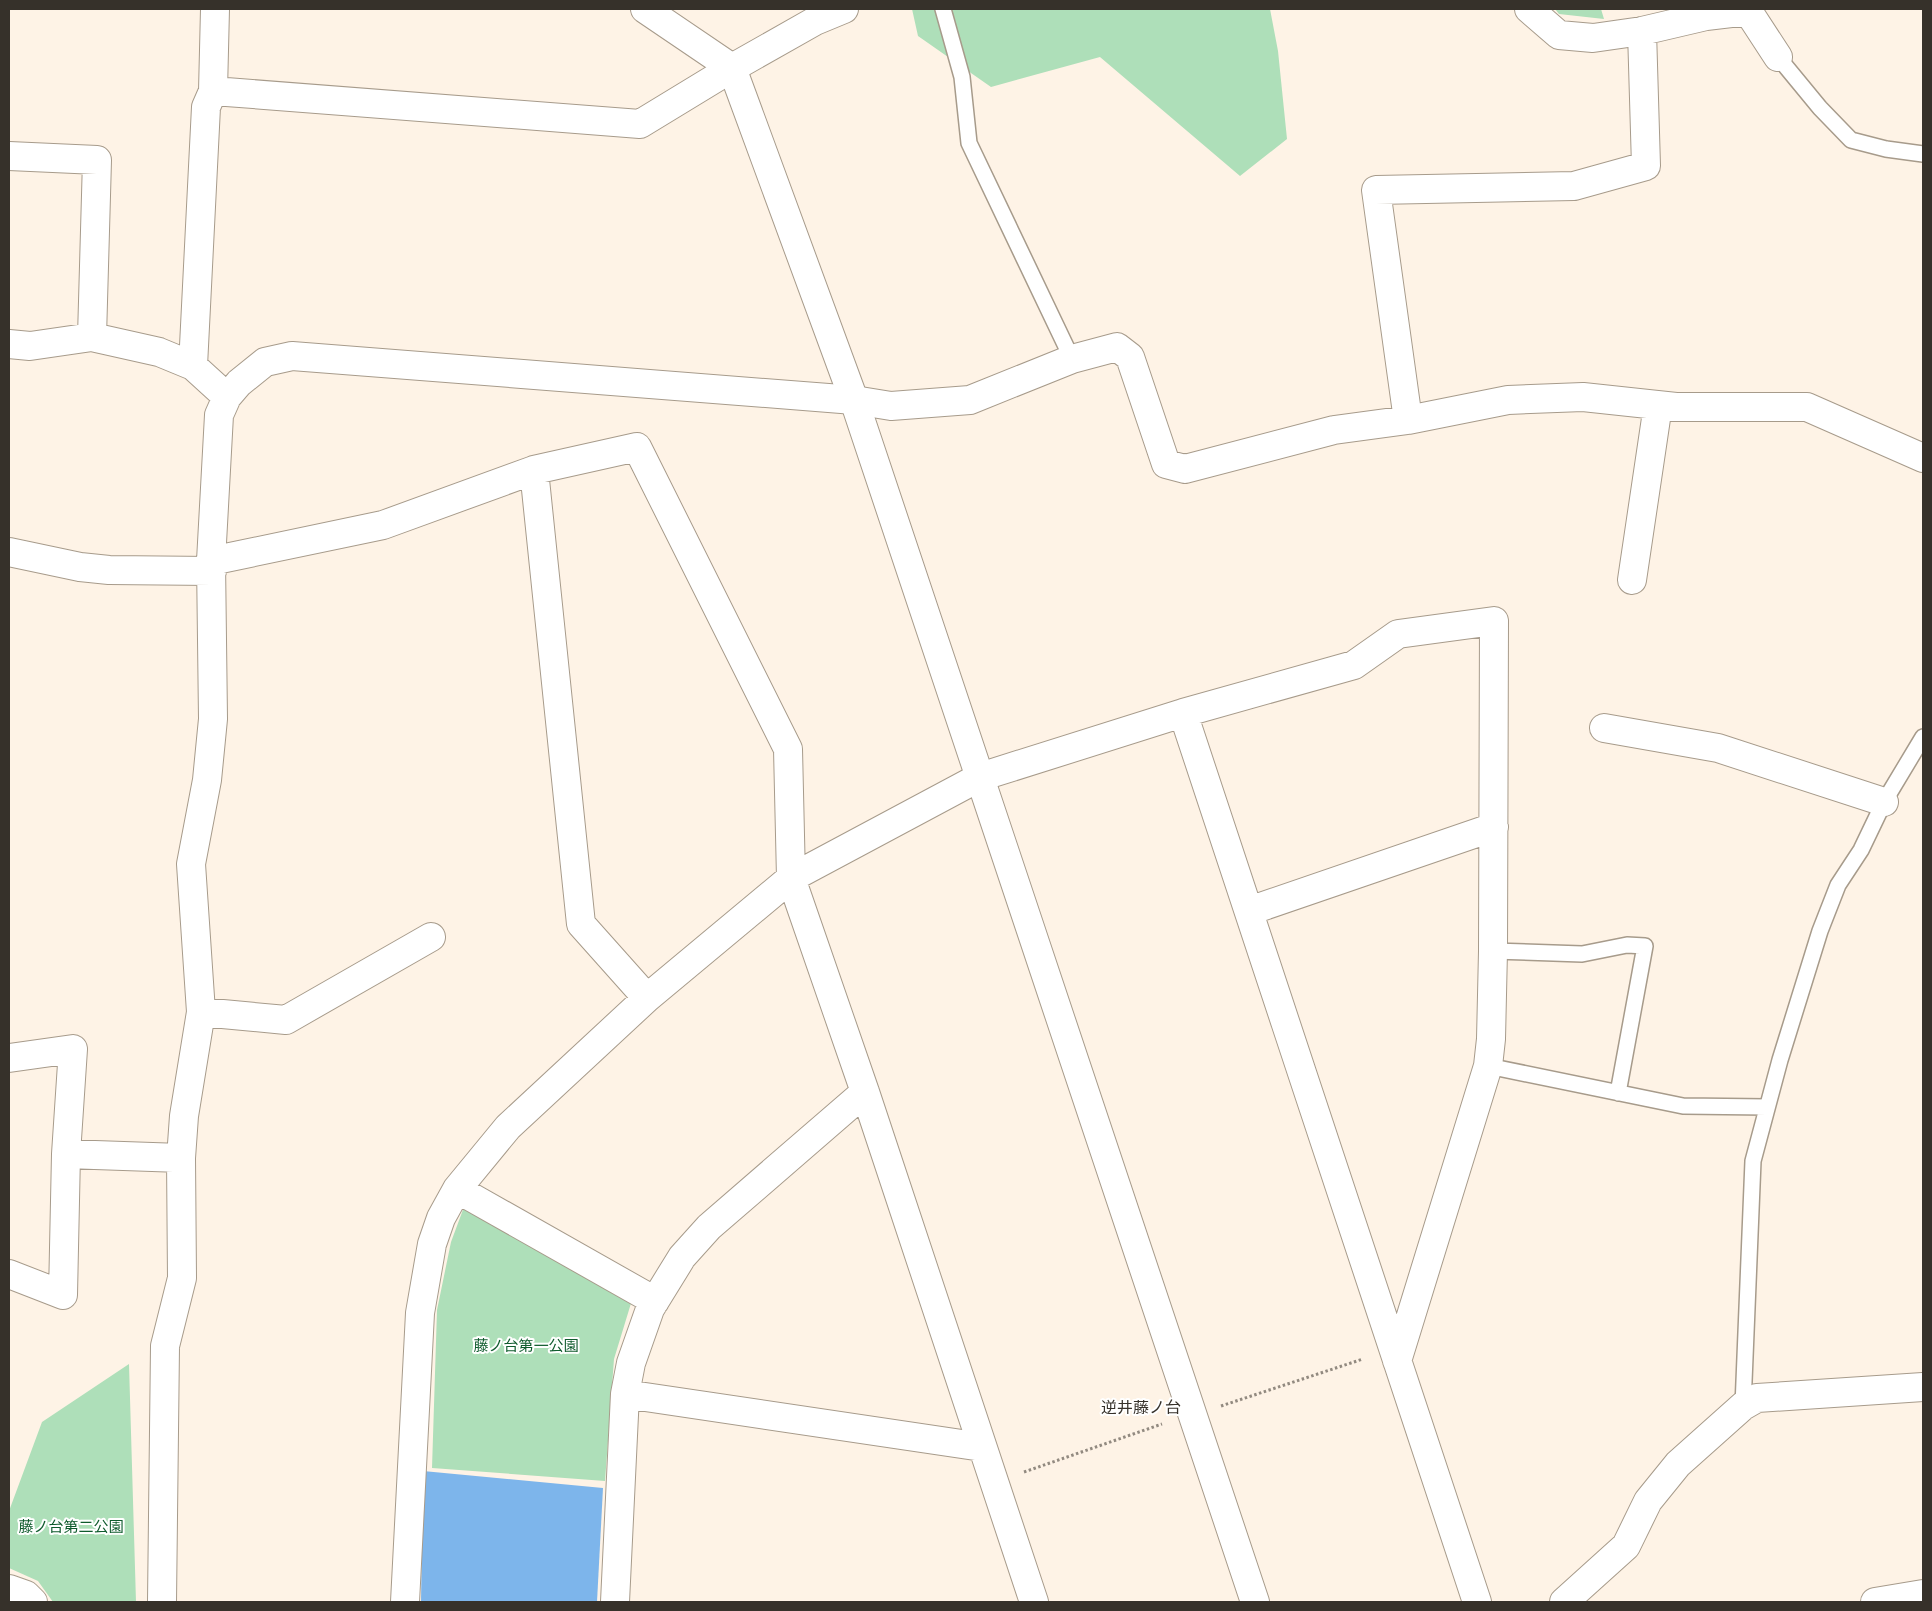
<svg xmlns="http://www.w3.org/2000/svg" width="1932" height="1611" font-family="'Asap Condensed','Noto Sans JP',sans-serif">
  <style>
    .green { fill: #aedfb9 }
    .water { fill: #7db5eb }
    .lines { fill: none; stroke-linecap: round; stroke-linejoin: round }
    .service-casing { stroke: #a79b8b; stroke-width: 18 }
    .minor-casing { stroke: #a79b8b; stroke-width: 30 }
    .tertiary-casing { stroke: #a79b8b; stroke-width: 30 }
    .path { stroke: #928a80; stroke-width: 3; stroke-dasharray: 2.5 2.5; stroke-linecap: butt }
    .service { stroke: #fff; stroke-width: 15 }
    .minor { stroke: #fff; stroke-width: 28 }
    .tertiary { stroke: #fff; stroke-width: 28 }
    .labels { text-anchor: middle; stroke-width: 4; stroke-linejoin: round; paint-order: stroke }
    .park-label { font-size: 15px; fill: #0f5b2d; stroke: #fff }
    .neighbourhood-label { font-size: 16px; fill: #36312a; stroke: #fff }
  </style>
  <rect width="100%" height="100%" fill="#fef3e6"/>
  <path class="green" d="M912,9h358l8,42 9,88 -47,37 -140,-119 -109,30 -73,-51z
    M1555,9h46l3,10 -45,-5z
    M464,1207l168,93 -18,59 -9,122 -173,-13 5,-158 14,-68z
    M129,1364l7,238h-83l-15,-21 -29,-13v-57l33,-89z"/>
  <path class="water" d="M423,1471l180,17 -6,114h-176z"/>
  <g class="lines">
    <defs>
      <path id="service" d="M943,9l19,68 7,66 103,216
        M1778,57l42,51 31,32 35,9 37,5
        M1493,951l89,3 45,-9 18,1 -27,147
        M1488,1066l195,40 84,1
        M1743,1406l10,-245 27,-101 40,-129 18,-46 23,-35 23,-48 39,-65"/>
      <path id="minor" d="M215,9l-2,82 427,33 92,-56 83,-47 29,-12
        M1529,9l30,26 34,3 49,-7 64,-15 42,-5v-2
        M1748,11l30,46
        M9,156l88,4 -5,177
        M9,344l21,2 62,-9 67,15 34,14 34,31
        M193,366l13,-259 7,-16
        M1408,420l-32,-230 198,-4 72,-20 -4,-135
        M534,470l47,454 66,74
        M9,552l71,15 29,3 103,1
        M211,561l172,-36 151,-55 103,-23 151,302 3,129 74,214 169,510
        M1632,580l26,-175
        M1183,713l294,889
        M1604,728l114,20 166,54
        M1249,911l245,-84
        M201,1012l85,8 145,-83
        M9,1058l64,-9 -7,105 -3,141 -54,-21
        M66,1154l115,4
        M457,1189l198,112
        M625,1394l357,53
        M9,1589l17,6 7,7
        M162,1602l3,-256 17,-68 -1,-120 3,-42 17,-104 -10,-148 16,-84 6,-61 -2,-158 8,-146 8,-18 12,-14 26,-21 27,-6 562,44 37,6 79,-6 102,-41 45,-12 13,10 36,107 19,5 149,-39 74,-10 100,-20 75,-3 93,10h131l116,51
        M405,1602l15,-289 12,-69 9,-26 16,-29 51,-62 139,-129 144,-120 189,-101 203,-64 171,-48 44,-31 96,-13 -1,330 -2,88 -3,27 -91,295
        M615,1602l10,-208 6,-31 19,-54 32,-52 27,-30 156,-135
        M1564,1602l62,-56 22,-45 30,-37 65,-58 14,-8 166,-11
        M1875,1602l48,-8"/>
      <path id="tertiary" d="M645,9l87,59 122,332 401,1202"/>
    </defs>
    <use href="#service" class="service-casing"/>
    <use href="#minor" class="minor-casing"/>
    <use href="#tertiary" class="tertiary-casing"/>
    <path class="path" d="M1221,1406l142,-47
      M1024,1472l138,-48"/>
    <use href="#service" class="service"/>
    <use href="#minor" class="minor"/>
    <use href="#tertiary" class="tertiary"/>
  </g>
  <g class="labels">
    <g class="park-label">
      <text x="526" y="1351">藤ノ台第一公園</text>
      <text x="71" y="1532">藤ノ台第二公園</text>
    </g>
    <g class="neighbourhood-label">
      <text x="1141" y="1413">逆井藤ノ台</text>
    </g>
  </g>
  <rect width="1932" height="1611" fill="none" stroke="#36312a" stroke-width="20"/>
</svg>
